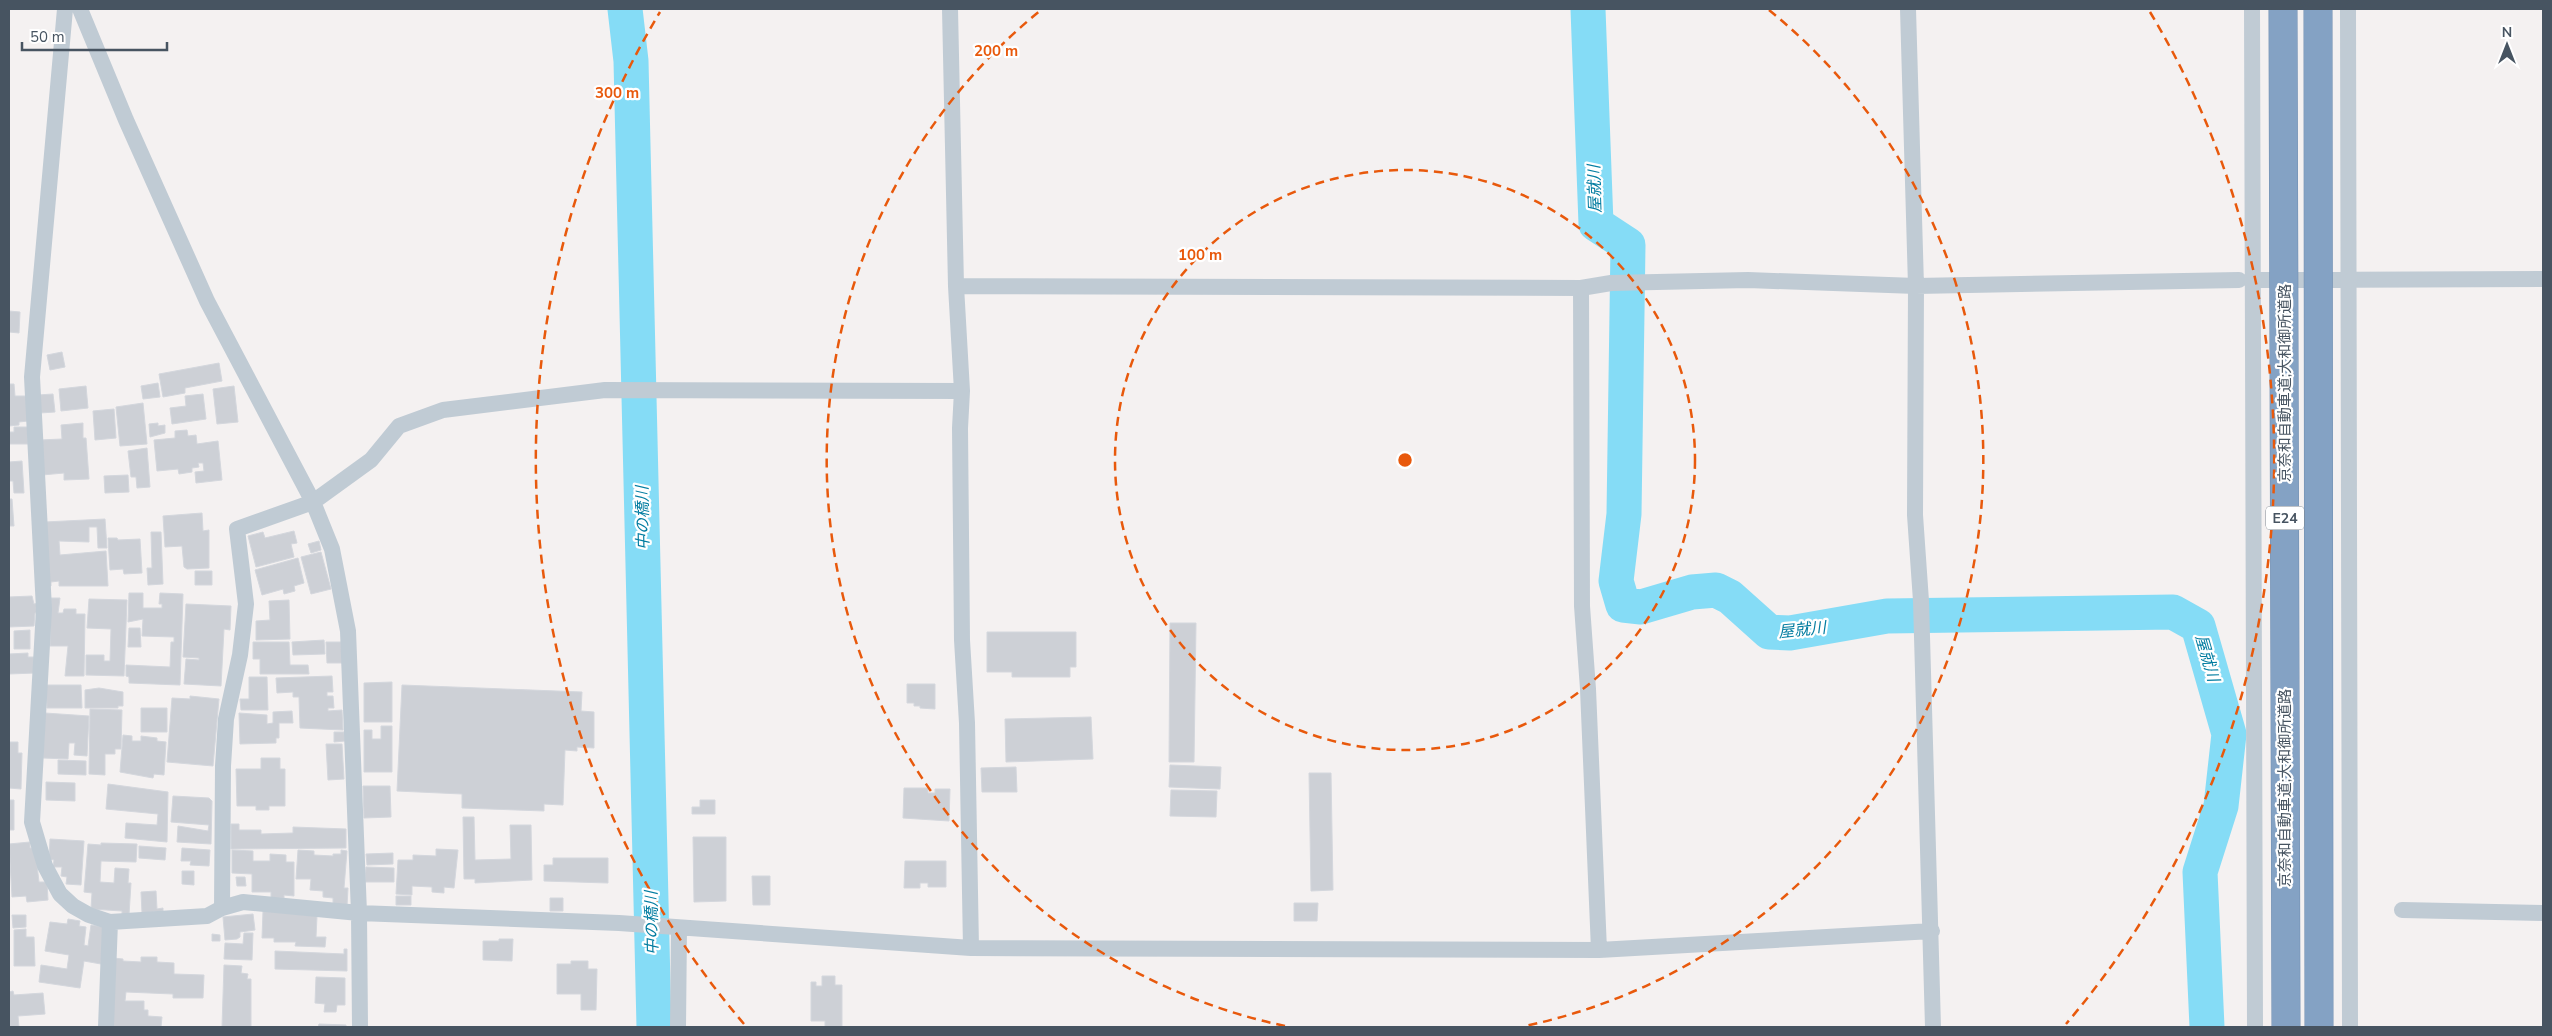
<svg xmlns="http://www.w3.org/2000/svg" width="2552" height="1036" font-family="'Nunito Sans','Noto Sans JP',sans-serif">
  <style>
    .lines { fill: none; stroke-linecap: round; stroke-linejoin: round }
    .river { stroke: #85dcf6; stroke-width: 35 }
    .building { fill: #cdd0d6; stroke: #d4d7dd }
    .street { stroke: #c0cbd4; stroke-width: 16 }
    .highway-bridge-casing { stroke: #6f8db0; stroke-width: 29; stroke-linecap: butt }
    .highway-bridge { stroke: #84a2c4; stroke-width: 28 }
    .ring { fill: none; stroke: #e8590c; stroke-width: 2.5; stroke-dasharray: 9 6 }
    .labels { text-anchor: middle; stroke-width: 4.5; stroke-linejoin: round; paint-order: stroke }
    .shield { fill: #fff; stroke: #7e8790; stroke-width: 1 }
    .shield-label { font-size: 14px; font-weight: bold; fill: #475461 }
    .street-label { font-size: 15px; fill: #475461; stroke: #fff }
    .water-label { font-size: 16px; font-style: italic; fill: #037da1; stroke: #fff }
    .centre { fill: #e8590c; stroke: #fff; stroke-width: 2.5 }
    .ring-label { font-size: 15px; text-anchor: middle; font-weight: bold; fill: #e8590c; stroke: #fff; stroke-width: 4.5; stroke-linejoin: round; paint-order: stroke }
  </style>
  <rect width="100%" height="100%" fill="#f4f1f1"/>
  <g class="lines">
    <path class="river" d="M625,9l6,52 23,966
      M1588,9l8,215 32,21 -4,269 -8,67 7,24 18,2 51,-15 24,-2 14,7 39,35 21,1 97,-17 286,-4 25,14 31,108 -8,72 -21,66 7,155"/>
  </g>
  <path class="building" d="M9,311l11,1 -1,21 -10,-1z
    M62,352l3,15 -15,3 -3,-15z
    M219,363l3,18 -37,7v5l-22,4 -4,-23z
    M158,383l2,14 -17,2 -2,-13z
    M9,384h5l1,12h12l1,25 -9,1v3l-10,1z
    M86,386l2,22 -27,3 -2,-22z
    M234,386l4,36 -21,2 -4,-35z
    M53,394l2,18 -15,1 -2,-18z
    M203,394l3,25 -34,5 -2,-16 16,-2 -1,-10z
    M143,403l4,41 -27,2 -4,-39z
    M114,409l2,29 -21,2 -2,-29z
    M83,423v15h3l3,41 -25,1v-7l-22,2 -2,-35 22,-1 -1,-14z
    M158,423v3l7,-1v8l-15,4 -1,-13z
    M14,427h14v17h-19v-12h5z
    M187,430l1,6 8,-1 1,9 21,-3 4,39 -26,3 -1,-11 9,-1 -1,-8h-5l1,4 -7,1v4l-13,2 -1,-5 -21,2 -3,-31 21,-2v-7z
    M147,448l3,39 -13,1 -1,-11h-5l-3,-26z
    M22,461l2,32h-10l-1,-12h-4v-19z
    M128,475l1,17 -24,1 -1,-17z
    M9,499h3l2,27h-5z
    M202,513l1,18 6,-1v38l-22,1 -3,-2 -2,-21 -17,1 -2,-31z
    M105,519l2,29h-9l-1,-21h-8v15l-30,-1 1,14 46,-4 2,35h-49v-5l-8,1v4h-2l-4,-64z
    M294,531l3,12 -6,1 3,13 -38,10 -8,-31 15,-4 2,6z
    M151,532h10l2,52 -15,1 -1,-17h5z
    M108,538h9l1,2 22,-1 2,34 -18,1 -1,-5 -13,1z
    M319,541l2,9 -10,3 -3,-9z
    M321,552l10,37 -20,5 -10,-37z
    M298,558l6,25 -10,3 1,5 -11,3 -1,-5 -21,6 -7,-25z
    M195,571h17v14h-17z
    M129,593h14v15h19v-4h-3l1,-11 23,1 -3,91 -51,-2v-6l-3,-1v-11l44,2 1,-25h3v-5l-32,-1 1,-17 -15,3z
    M32,596l2,8 5,-1v9l-4,1 -1,13 -25,1v-30z
    M51,598h9l-2,15h5l1,-4h12v5h9l-1,62h-19l3,-30h-18z
    M89,599l38,1 -3,76 -38,-1v-20h18v6h6l1,-32 -24,-1z
    M289,600l1,39 -34,1v-19l14,-1 -1,-19z
    M186,604l45,2 -1,24 -6,-1 -3,57 -37,-2 2,-25 13,1v-2l-16,-1z
    M1170,623h26l-2,139h-25z
    M129,628h11l1,19h-13z
    M30,630v19h-16v-18z
    M987,632h89v35h-6v10h-58v-5h-25z
    M324,640l1,14 -32,1 -1,-13z
    M253,642h36l1,23h18l1,9h-49v-15h-7z
    M326,642h15l1,21h-15z
    M28,653v4h6l1,16 -26,1v-20z
    M332,676l1,16h-6v4h6l1,12h-6v3l14,-1 1,20 -43,-2 -1,-31h-6v-5l-16,1 -1,-15z
    M249,677h18l1,33h-27l-1,-11h9z
    M392,682v40h-28v-39z
    M907,684h28v25l-15,-1v-2h-6v-3h-7z
    M46,685h35l1,23h-35z
    M402,685l180,7 -1,19 13,1v36l-17,-1v4l-12,-1 -2,55 -19,-1v7l-82,-3v-14l-65,-3z
    M99,688l24,4v14h-5v2h-33v-18z
    M190,696l29,3 -6,67 -46,-4 5,-64 18,1z
    M141,708h26v24h-26z
    M90,709l32,1 -1,39h-6v5h-10v21l-16,-1z
    M292,711l1,12h-14v15h-3v5l-36,1 -1,-31 28,2v9l6,-1v-11z
    M45,713l44,3 -2,40 -13,-1 1,-12h-6l-1,16 -25,-1z
    M1091,717l2,42 -87,3 -1,-43z
    M381,726h11v46h-28v-42h8v9h9z
    M334,732h10l1,9 -11,1z
    M123,735l9,1v5h9v-5l16,2v3l9,1 -2,33 -10,-1 -1,4 -33,-6z
    M9,742h9v11h4l-1,36 -12,-1z
    M326,744h16l2,35 -16,1z
    M261,758h19v11h5v37h-16v4h-13v-4h-19l-1,-37h25z
    M58,760l28,1v14l-28,-1z
    M1170,765l51,2 -1,22 -51,-2z
    M1016,767l1,25h-35l-1,-24z
    M1309,773h22l2,117 -22,1z
    M46,782l29,1v18l-29,-1z
    M108,784l60,8 -1,50 -42,-4 1,-15 31,2 1,-11 -52,-5z
    M363,786h27l1,31 -27,1z
    M904,788h24v5h7v-4h15l-1,32 -46,-3z
    M1171,790l46,1 -1,26 -46,-1z
    M173,796l36,2 3,3 -1,43 -34,-2 1,-16 30,5 1,-6 -38,-3z
    M9,800h5v30h-5z
    M700,800h15v14h-23v-7h8z
    M463,817h11l1,43 36,-1 -1,-34h21l1,55 -57,3v-4h-11z
    M231,824h8v6h22v4l32,-1v-6l53,2v19l-115,1z
    M693,837h33v64l-32,1z
    M50,839l34,2 -3,44 -15,-1 1,-7 -6,-1 1,-9h-9l1,-7 -5,-1z
    M30,842v6h5l4,34h8l1,18 -21,2 -1,-6 -14,1 -3,-53z
    M101,843l36,1 -1,18 -35,-1 -1,21 14,1 1,-15 14,1 -1,14h3l-2,32 -7,-1v-3l-31,-2 1,-16 -8,-1 4,-48 13,1z
    M139,846l27,2 -1,12 -26,-2z
    M182,848l28,2 -1,16 -19,-1 1,-4h-10z
    M436,849l22,1 -4,38 -10,-1v6l-12,-1v-5l-20,-1v9l-16,-1 2,-34h15v-5l23,1z
    M232,850l21,1v10h17v-7l16,1v7h8v34l-10,-1v3h-13v-6h-19v-18l-20,-1z
    M298,850l16,1v4l19,1v-2h8v-4l6,1 -3,37h4l-1,18 -14,-1v-7l-10,-1v-6l-13,-1 1,-11h-15z
    M393,853v11l-26,1 -1,-11z
    M553,858h55v25l-64,-2v-16h9z
    M905,861h41v26h-18v-4h-8v5h-16z
    M366,867l28,1v14h-29z
    M182,871h12v14l-12,-1z
    M752,876h18v29h-17z
    M236,877h9l1,9h-9z
    M156,891l1,18 6,-1v3l-21,2 -1,-21z
    M396,896h15v9h-15z
    M550,898h13v13h-13z
    M1294,903h24l-1,18h-23z
    M263,911l54,5 -1,21h10l-1,10 -30,-1 1,-4h-22v-4h-12z
    M253,914l2,16 -15,2v5l-3,2 -12,1 -2,-23z
    M12,915h14v12l-13,1z
    M68,919l12,2 -1,5 7,1 -2,18 4,1 3,-21 13,2 -3,37 -17,-3 -4,27 -41,-6 2,-17 26,4 2,-14 -24,-4 5,-29 17,2z
    M26,929v8h8l1,29h-21v-36z
    M244,933h9l-1,27 -28,-1 1,-16 18,1z
    M212,934l8,1v6h-8z
    M499,939h14l-1,22 -29,-1v-19h16z
    M344,949h3v22l-72,-2v-18l69,3z
    M141,957h16v5l17,1v11l30,1 -1,23h-30v-4l-47,-2 -1,9h19v9h4v6l14,1 -1,10h-50l2,-69 10,1v2l18,1z
    M571,961h17v8h9l-1,41h-15v-16h-24v-30h14z
    M224,965l18,1 -1,7 7,1 -1,5h4v48h-29z
    M822,976h13v9h7v42h-17v-6h-14v-39h5v4h6z
    M316,977l29,1v27h-8l-1,7h-12l1,-8 -10,-1z
    M13,991l1,4 29,-2 2,21 -27,2 1,11h-10v-35z
    M319,1024l27,1v2h-28z"/>
  <g class="lines">
    <path class="street" d="M65,9l-33,368 12,232 -12,213 13,44 15,28 13,12 16,9 21,7 97,-6 15,-8 21,-6 116,11 260,10 352,25 628,2 333,-19
      M80,9l46,111 81,181 106,201 19,47 16,82 11,282 1,114
      M950,9l6,277 6,105 -2,37 2,212 5,83 4,225
      M1908,9l8,277 -1,229 6,86 12,426
      M2252,9l3,1018
      M2348,9l2,1018
      M2254,280l289,-1
      M956,286l625,2 30,-5 137,-3 168,6 323,-6
      M1581,288l1,318 6,83 11,261
      M222,908l1,-142 3,-47 14,-64 6,-51 -9,-75 76,-27 58,-42 28,-34 44,-16 162,-20 357,1
      M2402,910l141,3
      M106,1027l4,-105
      M678,1027l1,-99"/>
    <defs>
      <path id="highway-bridge" d="M2283,9l3,1018
        M2318,9l1,1018"/>
    </defs>
    <use href="#highway-bridge" class="highway-bridge-casing"/>
    <use href="#highway-bridge" class="highway-bridge"/>
  </g>
  <g class="ring">
    <circle cx="1405" cy="460" r="290"/>
    <path d="M1285 1026A579 579 0 0 1 1041 10M1769 10A579 579 0 0 1 1525 1026"/>
    <path d="M744 1024A869 869 0 0 1 660 12M2150 12A869 869 0 0 1 2066 1024"/>
  </g>
  <g class="labels">
    <rect class="shield" x="2266" y="506.5" width="38" height="23" rx="4"/>
    <g class="shield-label">
      <text x="2285" y="523">E24</text>
    </g>
    <g class="street-label">
      <text transform="translate(2285 383) rotate(-90)" y="5">京奈和自動車道;大和御所道路</text>
      <text transform="translate(2285 788) rotate(-90)" y="5">京奈和自動車道;大和御所道路</text>
    </g>
    <g class="water-label">
      <text transform="translate(1594 189) rotate(-92)" y="6">屋就川</text>
      <text transform="translate(642 518) rotate(-91)" y="6">中の橋川</text>
      <text transform="translate(1802 629) rotate(-6)" y="6">屋就川</text>
      <text transform="translate(2208 658) rotate(74)" y="6">屋就川</text>
      <text transform="translate(651 923) rotate(-91)" y="6">中の橋川</text>
    </g>
  </g>
  <circle cx="1405" cy="460" r="8" class="centre"/>
  <g class="ring-label">
    <text x="996" y="56">200 m</text>
    <text x="617" y="98">300 m</text>
    <text x="1200" y="260">100 m</text>
  </g>
  <rect width="2552" height="1036" fill="none" stroke="#475461" stroke-width="20"/>
  <g transform="translate(2507 45)" stroke="#ffffff" stroke-width="4" paint-order="stroke">
  <path d="M0-4L9 19L0 12L-9 19Z" fill="#475461"/>
  <text y="-8" font-size="14" font-weight="bold" text-anchor="middle" fill="#475461">N</text>
  </g>
  <path d="M22 42v8h145v-8" fill="none" stroke="#475461" stroke-width="2.5"/>
  <text x="30" y="42" font-size="15" fill="#475461" stroke="#ffffff" stroke-width="4" paint-order="stroke">50 m</text>
</svg>
